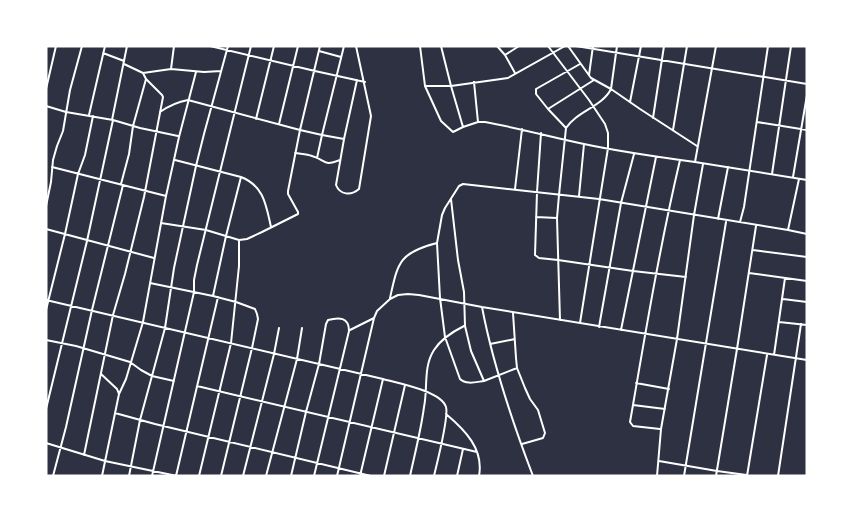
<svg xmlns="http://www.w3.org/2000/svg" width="853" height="522" font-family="Mulish,sans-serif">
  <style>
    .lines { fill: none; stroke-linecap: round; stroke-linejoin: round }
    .minor { stroke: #fff; stroke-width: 2 }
    .tertiary { stroke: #fff; stroke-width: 2 }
  </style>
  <rect width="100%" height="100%" fill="#2d3142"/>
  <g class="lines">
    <path class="minor" d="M210,46l105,25 50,11
      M420,46l5,40 16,35 12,11 10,-5
      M441,46l10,40 12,41 15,-5h7c33,6 66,15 99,22 37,8 74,13 111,18
      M497,46l8,9 10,18
      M548,46l41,54 16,24 3,9v15l-28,175
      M568,46l23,32 20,11 29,20 57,37
      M576,46l231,38
      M319,51l22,6
      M103,53l21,8
      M505,55l14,-9
      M124,64l19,9 28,-4 33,3 17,-1
      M171,69l3,-23
      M589,75l4,-29
      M474,82l4,40
      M425,86h26l57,-8 57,-32
      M46,89l10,-43
      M630,102l11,-56
      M46,106l20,6 47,8 27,8 38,8
      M548,109l-12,-15v-5l44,-25
      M160,112c10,-7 17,-10 28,-12l112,30 22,5 22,-89
      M89,115l16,-69
      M653,118l11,-72
      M256,119l18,-73
      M112,120l15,-74
      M757,122l50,8
      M279,124l19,-78
      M566,128l-18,-19 46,-29
      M673,130l14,-84
      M541,133l-4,59 -2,63 4,3 19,2 75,11 53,6
      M344,139l-8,46c4,10 15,11 23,4l12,-73 -15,-70
      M295,153c6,1 12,1 17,3 15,4 10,11 28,4
      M317,158l5,-23 22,4 13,-59
      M175,160l66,17c23,9 25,28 30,50
      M52,167l114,29
      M772,174l19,-128
      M793,177l14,-82
      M121,184l8,-30 4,-28 13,-47
      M515,189l7,-60
      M579,196l5,-52
      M451,199l7,61 6,32 1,34 6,25 13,30 33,-13 -1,-10 -3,-45
      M536,217l21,1
      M718,219l10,-52
      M740,222l4,-15 24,-161
      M161,223l45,7 33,10 8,-1 15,-7 36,-18v-2l-10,-18v-3l12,-61 20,-84
      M46,229l108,29
      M788,230l11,-51
      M753,250l54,7
      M749,273l58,8
      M150,283l63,13 23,6 19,7 2,5 1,5 -6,29 -31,128
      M213,296l13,-60 15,-59
      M390,298c8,-36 9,-45 47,-55
      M783,299l24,3
      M46,300l337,79c14,4 58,12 63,28 3,10 -9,56 -12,69
      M482,307c11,58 30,114 51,169
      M46,310l19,-76 13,-60 7,-19 8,-39
      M560,320l-3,-102 2,-23 7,-67c11,-17 36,-21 45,-39l6,-43
      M779,322l28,3
      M599,327l22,-124 13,-49
      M350,330l24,-12
      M621,330l35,-173
      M46,340l30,6 54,16 11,8 11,6 22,5
      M490,344l25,-5
      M774,355l11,-77
      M517,368l8,20 5,11 8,11 7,23 -2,5 -21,6
      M101,374l16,15 2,5
      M484,381c-8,1 -18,4 -24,-2l-15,-42 -5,-39 -3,-55 5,-28 3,-7 14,-22 4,-2 136,15 189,31 19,4
      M636,383l33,6
      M197,386l280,66
      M633,405l-3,17 3,4 27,3
      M46,409l41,-168 26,-121
      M665,409l-32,-4c14,-82 28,-164 47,-245
      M115,413l40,11 216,52
      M446,414c19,16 38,35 33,62
      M46,443l59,18 72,15
      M84,455l29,-140 12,-41 19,-77 19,-100 -1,-2 -16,-16 -3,-6
      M659,461l58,10 37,5
      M53,476l13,-49 26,-117 31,-125
      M102,476l17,-82 7,-15 17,-57 23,-126 13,-59 17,-65
      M129,476l11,-56 25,-92 9,-60 22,-102 8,-32 24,-88
      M152,476l42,-184v-12l3,-15 54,-219
      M176,476l42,-179
      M199,476l32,-133 8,-77v-26
      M243,476l31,-122 5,-26
      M266,476l31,-117 5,-31
      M291,476l15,-64 13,-48 7,-40 2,-4c11,-3 21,-3 21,11l-35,145
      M337,476l37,-158 3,-7 13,-12 8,-4 10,-1 11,1 63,12 325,53
      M360,476l23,-97
      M384,476l21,-91
      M410,476c5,-23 11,-46 14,-69 4,-19 -1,-40 10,-57 7,-11 18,-18 30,-24
      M457,476l6,-27
      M657,476l4,-47 16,-90 17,-124 9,-51
      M684,476l42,-254
      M716,476l21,-127 19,-123
      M747,476l20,-121
      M778,476l23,-152"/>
    <path class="tertiary" d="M716,46l-21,116 112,18
      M46,206l5,-24 2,-22 4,-14 6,-15 7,-41 12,-44"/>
  </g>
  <rect width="853" height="522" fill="none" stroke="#ffffff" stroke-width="95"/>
</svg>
